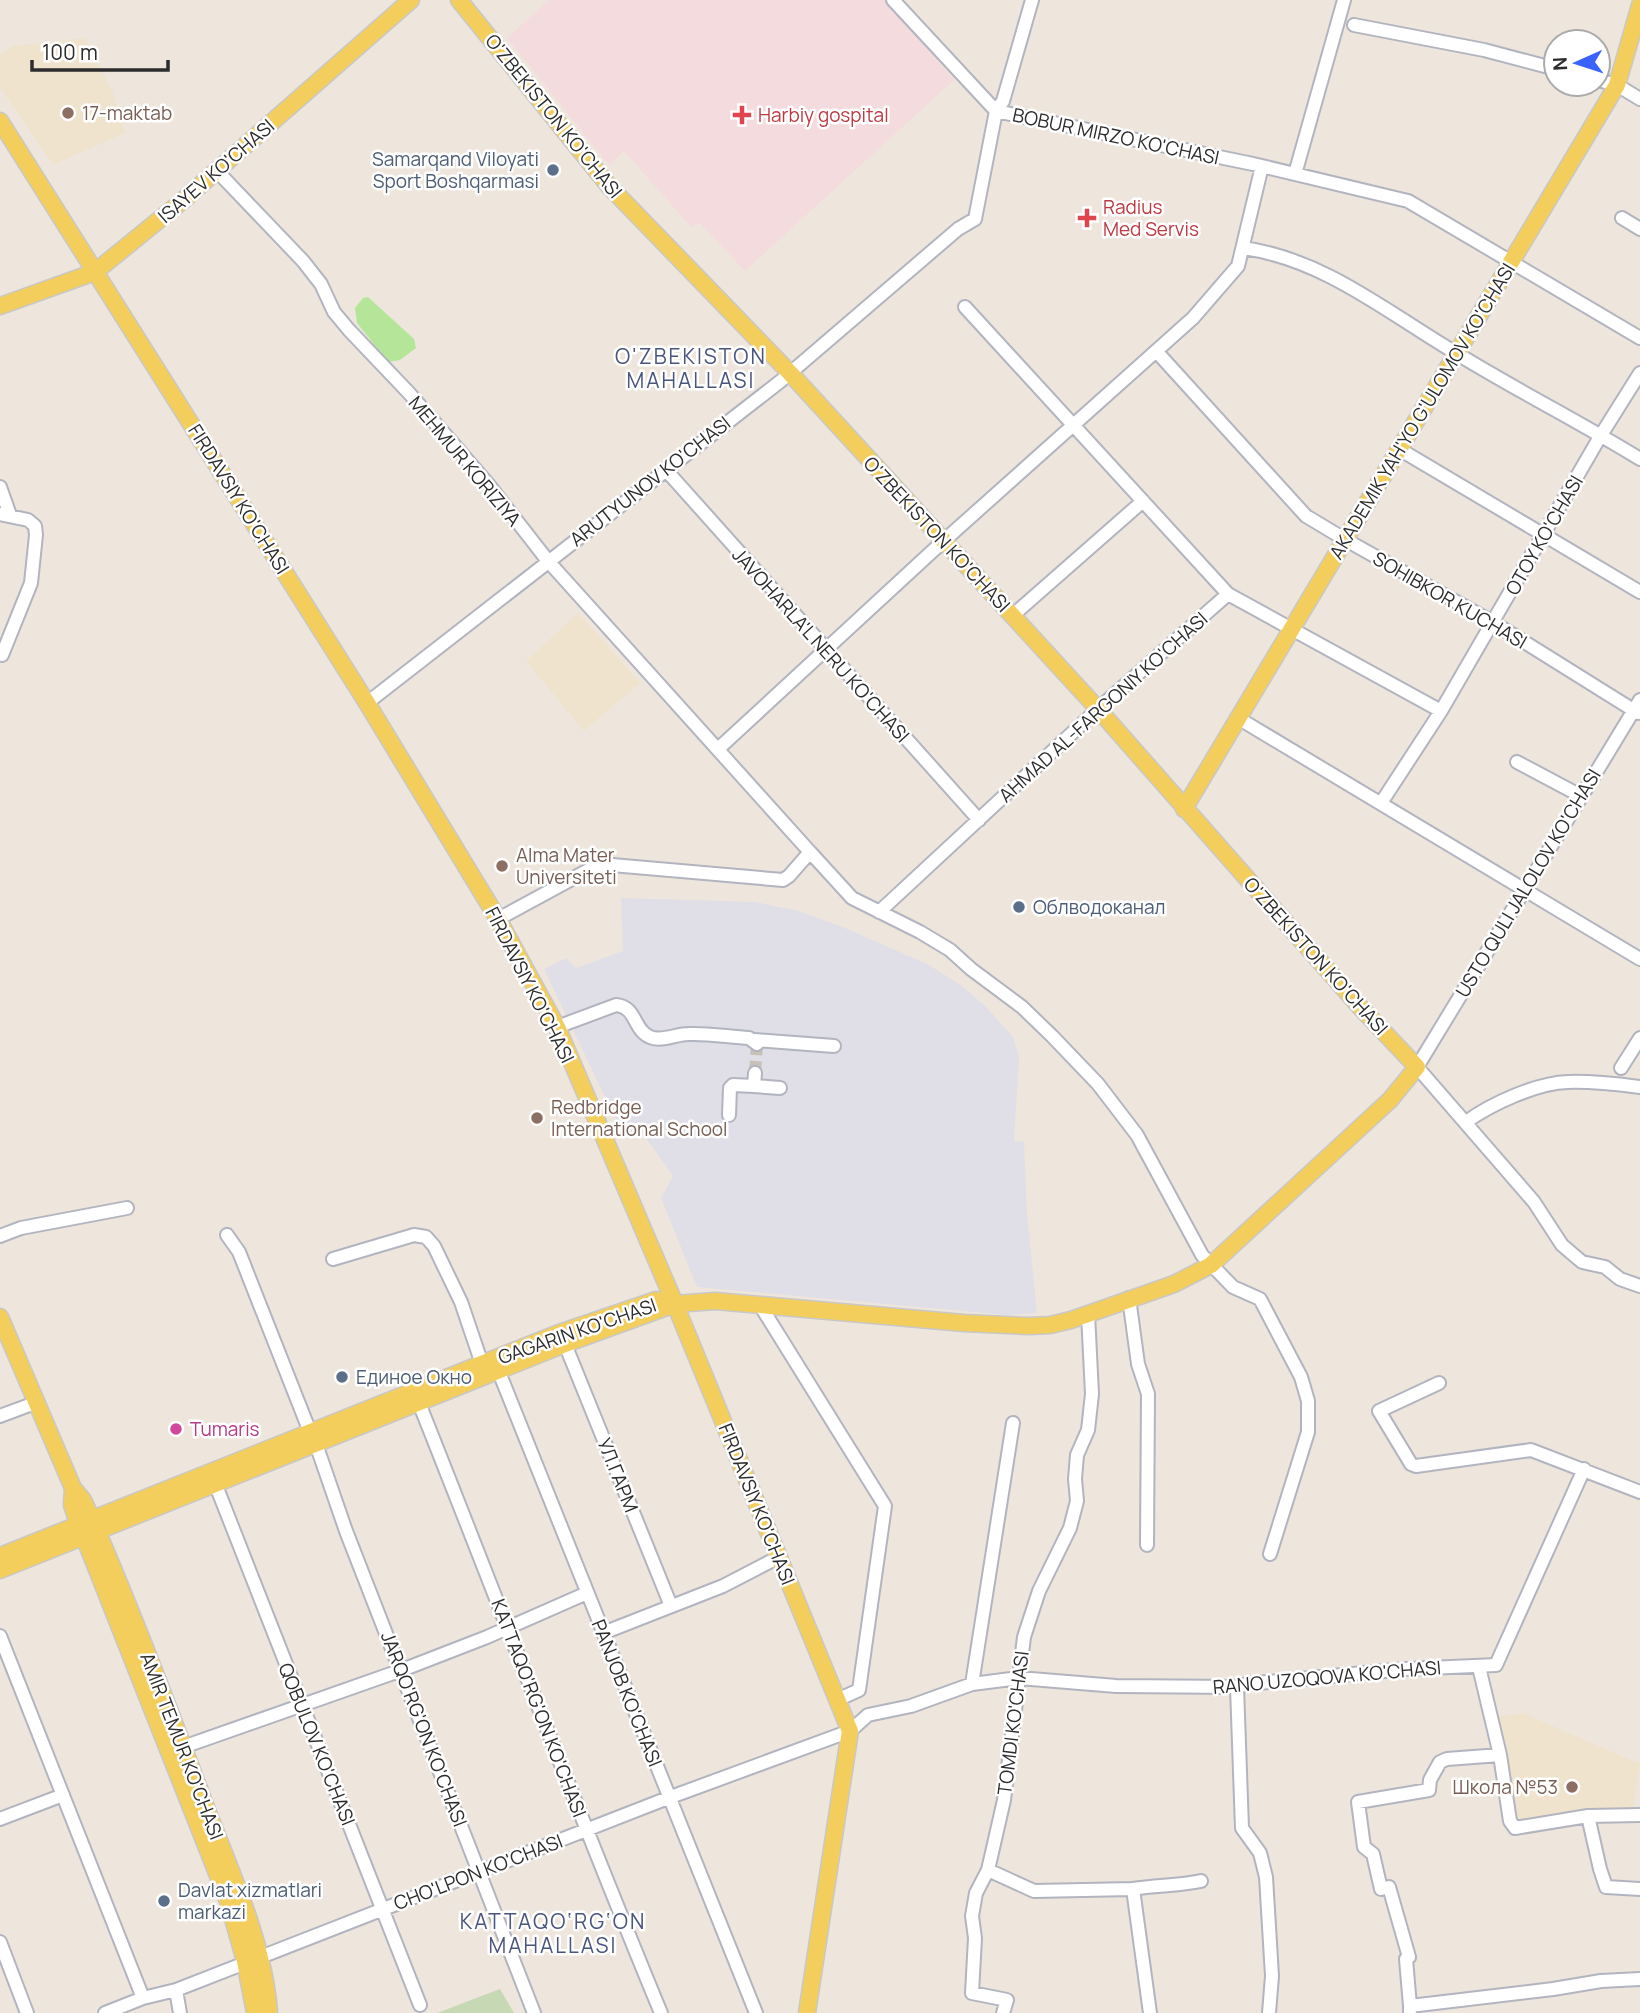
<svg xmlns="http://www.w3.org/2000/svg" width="1640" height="2013" font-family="Manrope,sans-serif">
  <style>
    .industrial { fill: #e0dee6 }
    .education { fill: #efe3cd }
    .medical { fill: #f4dbdd }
    .green { fill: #b4e599 }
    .cemetery { fill: #c6d8b4 }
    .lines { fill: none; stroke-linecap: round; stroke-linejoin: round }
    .minor-tunnel { stroke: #c7c1ba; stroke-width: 12; stroke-dasharray: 12 6; stroke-linecap: butt }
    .minor-casing { stroke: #b2b4bf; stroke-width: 16 }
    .major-casing { stroke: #c8c8c8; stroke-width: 19 }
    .minor { stroke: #fff; stroke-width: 12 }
    .major { stroke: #f4ce5c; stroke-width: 16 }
    .education-dot { fill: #8d6e63; stroke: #fff; stroke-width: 2.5 }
    .health-dot { fill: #e0444e; stroke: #fff; stroke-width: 2.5 }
    .service-dot { fill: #5c6f8a; stroke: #fff; stroke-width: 2.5 }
    .hotel-dot { fill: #d1479c; stroke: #fff; stroke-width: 2.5 }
    .labels { text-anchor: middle; stroke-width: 5; stroke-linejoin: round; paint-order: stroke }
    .education-label { font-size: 19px; fill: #785e54; stroke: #fff; text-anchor: start }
    .health-label { font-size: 19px; fill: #be3a42; stroke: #fff; text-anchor: start }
    .street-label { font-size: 19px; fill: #2c2c2c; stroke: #fff }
    .service-label { font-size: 19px; fill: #4e5e75; stroke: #fff; text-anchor: start }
    .hotel-label { font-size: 19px; fill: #b23c85; stroke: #fff; text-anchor: start }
    .neighbourhood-label { font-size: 21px; letter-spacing: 2px; fill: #4a557e; stroke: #fff }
  </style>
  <rect width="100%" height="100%" fill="#eee6dd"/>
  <path class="industrial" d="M621,898l134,4 44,9 46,17 82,36 34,21 25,22 27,30 6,20 -5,84 10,1 3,72 10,99 -30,2 -310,-28 -36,-89 12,-22 -33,-46 -15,9 -81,-170 22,-11 10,10 47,-17z"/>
  <path class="education" d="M85,38l28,55 12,40 -72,32 -53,-77v-33l13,-9z
    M578,613l62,70 -56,48 -58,-70z
    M1523,1713l117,51 -7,47 -38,-2 -80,14 -21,-106z"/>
  <path class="medical" d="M549,0h337l68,80 -209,191 -45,-48 -9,4 -67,-76 -15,14 -102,-127z"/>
  <path class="green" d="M368,297l46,42 2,9 -16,12 -12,2 -31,-39 -2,-15 8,-10z"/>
  <path class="cemetery" d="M500,1989l14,24h-77z"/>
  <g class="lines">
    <path class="minor-tunnel" d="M755,1073l2,-29"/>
    <defs>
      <path id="minor" d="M893,0l103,111 257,53 155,37 232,137
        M1354,25l130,25 72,19
        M1598,80l19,5 23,14
        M217,171l86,90 18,23 13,28 15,18 60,63 79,91 60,77 262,291
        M1295,174l49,-174
        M1622,218l18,11
        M1243,248c81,11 145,65 213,105 60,37 124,69 184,106
        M965,307l263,287 213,117
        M1157,352l149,164 40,24 148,83 144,90
        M1399,449l241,143
        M665,469l314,351
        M0,487l10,28
        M0,514l28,6 7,6 1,9 -5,48 -29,72
        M1012,616l131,-115
        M1640,700l-223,367 117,135 28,43 20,17 23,5 15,12 20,7
        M367,703l415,-323 176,-151 17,-10 21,-108 7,-10 29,-101
        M1238,718l402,241
        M718,749l220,-203 255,-228 45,-52 24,-100
        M1517,762l64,34
        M1381,803l60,-92 160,-276 39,-62
        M879,912l219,-203 130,-115
        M498,919l96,-52 18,-2 171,15 6,-4 21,-24 42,46 68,34 30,18 21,19 51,38 30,29 46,48 39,51 65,120 31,32 27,12 41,78 7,24v31l-38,122
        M557,1027l59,-22c21,2 17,25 34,32 11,5 27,-3 38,-3 20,-1 41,3 61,4l8,6
        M755,1040l79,6
        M1621,1068l19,-30
        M755,1073l-1,13 26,2
        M729,1115l1,-27 3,-3 21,1
        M1466,1122c25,-18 70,-39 102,-40 24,-1 48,2 72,5
        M227,1235l12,17 71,180
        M0,1236l21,-8 106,-20
        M333,1259l81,-24 12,2 8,9 27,56 21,62
        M1129,1298l9,66 10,30 -1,151
        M760,1305l125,201 -26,184 -22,10
        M1088,1314l4,80 -4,36 -11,25 -2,24 2,22 -7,27 -31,63 -15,46 -20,163 -16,70 46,21 99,-2 17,124
        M565,1344l106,262
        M499,1372l257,641
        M1439,1383l-60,28 32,53 5,2 115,-16 109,42
        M419,1403c81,203 158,408 242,610
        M0,1416l35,-13
        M316,1444l30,87 188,482
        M215,1483l205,522
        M603,1633l120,-47 56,-29
        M0,1636l143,362
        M1479,1667l21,88 10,66 5,7 73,-12 12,53 6,18 34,2
        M972,1684l41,-261
        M1237,1687l5,141 18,25 6,24 6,99 -3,37
        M183,1747l219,-77 85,-33 100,-44
        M1588,1816l52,-1
        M0,1819l63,-24
        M988,1870l-12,23 -4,23 3,22 -3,55 35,7 -4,13
        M1133,1889c23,-4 45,-3 68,-8
        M0,1942l27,71
        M176,1990l4,23
        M1410,2006l-4,-47 3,-2 -20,-70 -8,2 -8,-35 -9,-7 -6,-45 71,-12 1,-10 10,-18 7,-3 53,-4
        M1410,2011v-5l143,-17 48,-8 39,-2
        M105,2013l38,-15 33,-8 492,-192 182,-67 18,-16 43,-9 61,-22 47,-6 97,8 121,1 10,-3 159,-15 90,-4 88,-196"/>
      <path id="major" d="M0,121l367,582 131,216 59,108 118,277 175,427 -43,282
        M0,306l95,-34 86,-70 230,-202
        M1184,809l433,-724 23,-80
        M0,1317l73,171 10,12 15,33c39,91 74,184 109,277 25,65 57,133 62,203
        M73,1488l-1,17 3,9 153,387 17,60 10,52
        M0,1556l559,-223 97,-33 19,4
        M0,1570l565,-226 110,-40 40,-3 249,22 65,3 21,-1 21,-5 103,-36 37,-19 179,-165 27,-33 -56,-59 -263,-299 -308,-336 -181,-187 -150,-186"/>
    </defs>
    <use href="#minor" class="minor-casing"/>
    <use href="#major" class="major-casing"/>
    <use href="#minor" class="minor"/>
    <use href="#major" class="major"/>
  </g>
  <g class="education-dot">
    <circle cx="68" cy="113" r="7"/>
    <circle cx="502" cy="866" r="7"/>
    <circle cx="537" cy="1118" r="7"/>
    <circle cx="1572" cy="1787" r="7"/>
  </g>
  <g class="health-dot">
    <path d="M738.5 104.5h7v7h7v7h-7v7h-7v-7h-7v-7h7z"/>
    <path d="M1083.5 207.5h7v7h7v7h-7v7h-7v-7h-7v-7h7z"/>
  </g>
  <g class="service-dot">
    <circle cx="553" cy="170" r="7"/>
    <circle cx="1019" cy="907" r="7"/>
    <circle cx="342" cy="1377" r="7"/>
    <circle cx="164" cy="1901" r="7"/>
  </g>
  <circle class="hotel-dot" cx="176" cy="1429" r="7"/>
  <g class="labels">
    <g class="education-label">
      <text x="82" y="120">17-maktab</text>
      <text x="516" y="862">Alma Mater<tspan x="516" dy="22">Universiteti</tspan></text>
      <text x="551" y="1114">Redbridge<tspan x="551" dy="22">International School</tspan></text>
      <text x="1558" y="1794" text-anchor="end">Школа №53</text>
    </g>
    <g class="health-label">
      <text x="758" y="122">Harbiy gospital</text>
      <text x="1103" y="214">Radius<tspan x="1103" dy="22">Med Servis</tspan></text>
    </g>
    <g class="street-label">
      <text transform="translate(554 116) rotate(51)" y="7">O'ZBEKISTON KO'CHASI</text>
      <text transform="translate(1116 136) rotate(12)" y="7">BOBUR MIRZO KO'CHASI</text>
      <text transform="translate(216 171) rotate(-41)" y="7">ISAYEV KO'CHASI</text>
      <text transform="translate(1422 411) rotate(-59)" y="7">AKADEMIK YAH'YO G'ULOMOV KO'CHASI</text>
      <text transform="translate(465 461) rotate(50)" y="7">MEHMUR KORIZIYA</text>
      <text transform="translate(650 481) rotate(-38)" y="7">ARUTYUNOV KO'CHASI</text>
      <text transform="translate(239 499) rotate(58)" y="7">FIRDAVSIY KO'CHASI</text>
      <text transform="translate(937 534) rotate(47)" y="7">O'ZBEKISTON KO'CHASI</text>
      <text transform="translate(1544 535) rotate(-60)" y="7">OTOY KO'CHASI</text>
      <text transform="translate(1450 600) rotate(30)" y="7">SOHIBKOR KUCHASI</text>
      <text transform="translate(821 645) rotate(48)" y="7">JAVOHARLA'L NERU KO'CHASI</text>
      <text transform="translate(1103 707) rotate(-42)" y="7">AHMAD AL-FARGONIY KO'CHASI</text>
      <text transform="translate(1528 883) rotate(-59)" y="7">USTO QULI JALOLOV KO'CHASI</text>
      <text transform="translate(1316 956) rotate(48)" y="7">O'ZBEKISTON KO'CHASI</text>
      <text transform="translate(530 985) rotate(63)" y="7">FIRDAVSIY KO'CHASI</text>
      <text transform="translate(577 1331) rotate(-19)" y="7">GAGARIN KO'CHASI</text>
      <text transform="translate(618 1475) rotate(68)" y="7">УЛ.ГАРМ</text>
      <text transform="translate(757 1504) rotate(68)" y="7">FIRDAVSIY KO'CHASI</text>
      <text transform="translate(1327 1677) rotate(-5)" y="7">RANO UZOQOVA KO'CHASI</text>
      <text transform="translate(627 1693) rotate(68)" y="7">PANJOB KO'CHASI</text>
      <text transform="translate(539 1708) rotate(69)" y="7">KATTAQO'RG'ON KO'CHASI</text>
      <text transform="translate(1013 1723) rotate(-83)" y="7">TOMDI KO'CHASI</text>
      <text transform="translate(424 1729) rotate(69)" y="7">JARQO'RG'ON KO'CHASI</text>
      <text transform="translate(317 1744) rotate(68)" y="7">QOBULOV KO'CHASI</text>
      <text transform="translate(182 1746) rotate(69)" y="7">AMIR TEMUR KO'CHASI</text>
      <text transform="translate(478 1872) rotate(-21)" y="7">CHO'LPON KO'CHASI</text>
    </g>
    <g class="service-label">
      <text x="539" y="166" text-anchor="end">Samarqand Viloyati<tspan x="539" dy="22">Sport Boshqarmasi</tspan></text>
      <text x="1033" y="914">Облводоканал</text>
      <text x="356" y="1384">Единое Окно</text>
      <text x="178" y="1897">Davlat xizmatlari<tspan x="178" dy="22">markazi</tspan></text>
    </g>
    <g class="hotel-label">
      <text x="190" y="1436">Tumaris</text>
    </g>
    <g class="neighbourhood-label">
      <text x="691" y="364">O'ZBEKISTON<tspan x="691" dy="24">MAHALLASI</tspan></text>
      <text x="553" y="1929">KATTAQO‘RG‘ON<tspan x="553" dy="24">MAHALLASI</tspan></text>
    </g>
  </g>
  <g transform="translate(1577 63) rotate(267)"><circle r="33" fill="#ffffff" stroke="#ababab" stroke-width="2"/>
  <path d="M0-5L12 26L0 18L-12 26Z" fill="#3a62fe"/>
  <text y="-10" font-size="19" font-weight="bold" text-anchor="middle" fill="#2c2c2c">N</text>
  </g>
  <path d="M32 60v10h136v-10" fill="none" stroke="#2c2c2c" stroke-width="3.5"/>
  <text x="42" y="60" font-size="21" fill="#2c2c2c" stroke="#ffffff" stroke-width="5" paint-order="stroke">100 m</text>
</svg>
